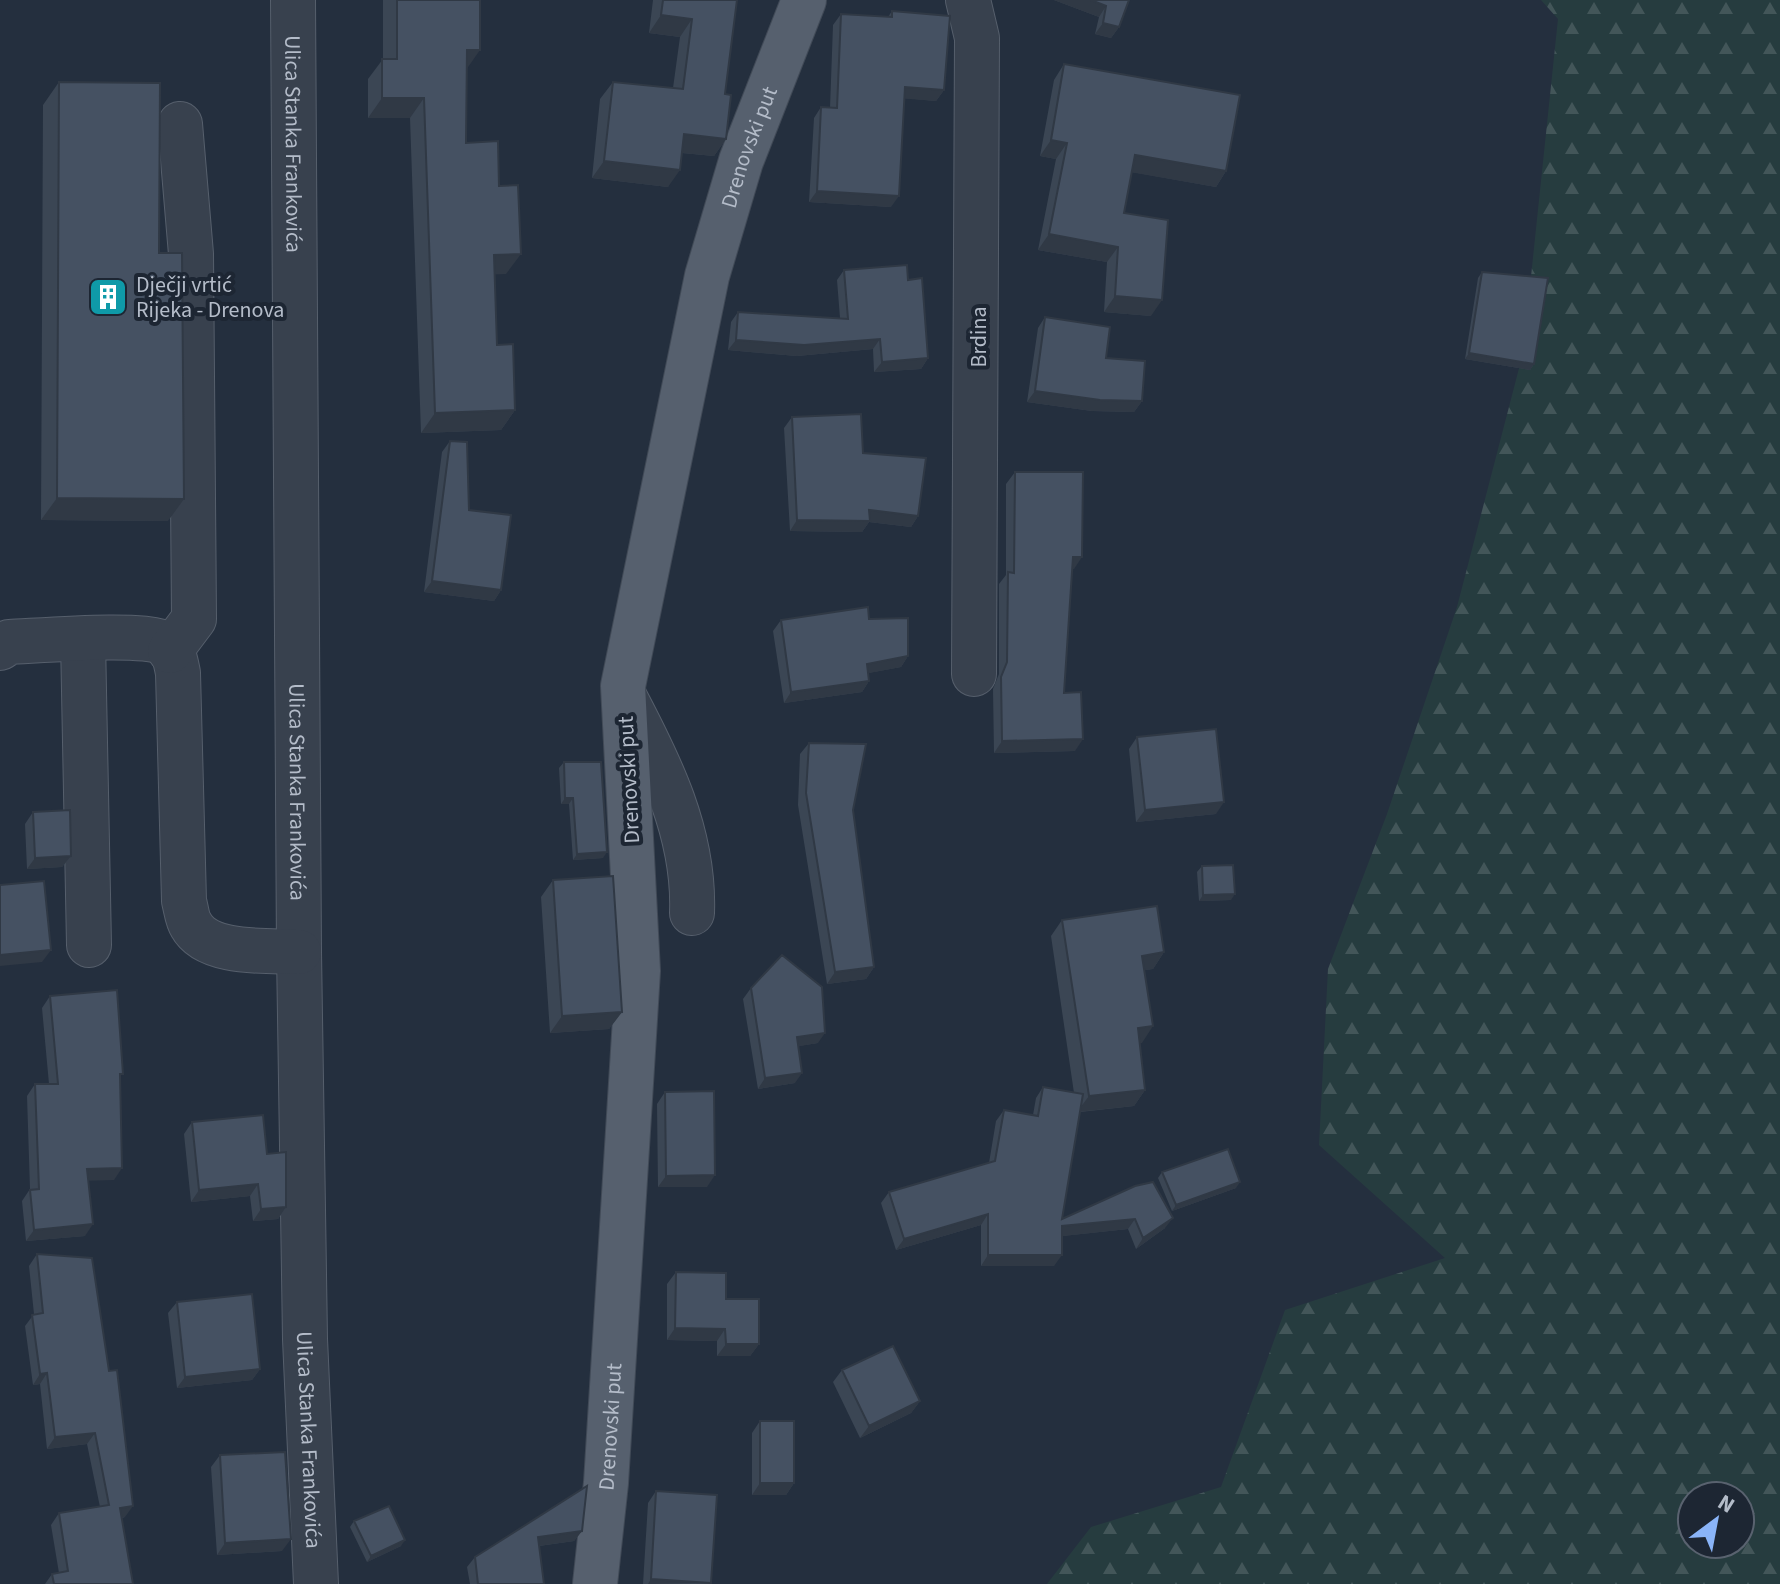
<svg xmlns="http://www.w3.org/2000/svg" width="1780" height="1584" font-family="'Source Sans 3',sans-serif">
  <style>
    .forest { fill: url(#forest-firs); fill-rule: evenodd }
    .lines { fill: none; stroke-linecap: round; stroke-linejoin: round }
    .minor-casing { stroke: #565f6c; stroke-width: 46 }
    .major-casing { stroke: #414a57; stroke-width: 46 }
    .minor { stroke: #38414e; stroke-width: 44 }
    .major { stroke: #56606e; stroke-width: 44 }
    .wall { fill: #3b4654 }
    .shaded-wall { fill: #303945 }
    .building { fill: #455162; stroke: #303945; stroke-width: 2 }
    .labels { text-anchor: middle; stroke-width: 8; stroke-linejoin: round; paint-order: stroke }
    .street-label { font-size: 22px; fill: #b4bcc9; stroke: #1d2633 }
    .poi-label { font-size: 22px; fill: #b4bcc9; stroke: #1d2633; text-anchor: start }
  </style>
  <defs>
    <pattern id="forest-firs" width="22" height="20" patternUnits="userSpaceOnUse" patternTransform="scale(2)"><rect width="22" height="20" fill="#263c3f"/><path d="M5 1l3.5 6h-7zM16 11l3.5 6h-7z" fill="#435659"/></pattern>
  </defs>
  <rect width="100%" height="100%" fill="#242f3e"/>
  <path class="forest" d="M1541,0h239v1584h-733l44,-57 130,-40 64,-177 160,-52 -126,-113 9,-176 59,-155 70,-207 66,-254 35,-334zM1692,1496h48v48h-48z"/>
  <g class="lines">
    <defs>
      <g id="minor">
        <path id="s1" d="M293,0l6,952 6,387 11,245"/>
        <path d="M968,0l9,38 -3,636"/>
        <path d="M83,640l6,305"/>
        <path d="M0,648l9,-6c27,-1 139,-11 157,2 8,6 10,19 12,29l6,228c2,7 3,18 7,24 17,31 78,25 108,27"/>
        <path d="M170,651l24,-32 -3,-365 -11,-130"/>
        <path d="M624,696c36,68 71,138 68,217"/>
      </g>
      <g id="major">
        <path id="s2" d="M595,1584l11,-101 32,-512 -15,-285 84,-410 34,-115 63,-161"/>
      </g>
    </defs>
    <use href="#minor" class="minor-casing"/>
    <use href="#major" class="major-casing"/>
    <use href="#minor" class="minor"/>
    <use href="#major" class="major"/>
  </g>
  <path class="wall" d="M383,0h97l-13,69 -1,74 33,43 7,88h-12l3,71 18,65 -14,20 -80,3 -11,-315h-42v-39l15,-20z
    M653,0h84l-12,94 1,45 -12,17 -32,-3 -14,34 -76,-9 8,-79 13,-17 60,6 7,-51 -31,-4z
    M1054,0h75l-10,27 -8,11 -16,-4 4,-17z
    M892,11l52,79 -8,11 -32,-3 -13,109 -82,-5 5,-84 7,-11 9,1 3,-83 8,-11 47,3z
    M1064,64l162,107 -10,16 -84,-15 -8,41 27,103 -47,-4 3,-50 -69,-12 18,-91 -16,-3 14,-76z
    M59,82l100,171 9,268 -127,-1 2,-415z
    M844,270l64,10 20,78 -7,11 -47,3 -1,-23 -76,7 -69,-6 3,-28 7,-10 102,6 -3,-38z
    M1482,272l52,92 -4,6 -65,-11 13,-81z
    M1045,317l61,41 36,43 -8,11 -42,-1 -65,-9 11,-74z
    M792,417l71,36 55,63 -7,11 -42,-5 -7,10 -72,-1 -6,-103z
    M450,441l19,69 32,80 -7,11 -70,-9 18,-140z
    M1015,472l59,97h-2l-8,124 11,58 -81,2 -1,-64 6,-15v-90l7,-9v-91z
    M869,619l39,37 -7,11 -33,6 1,8 -7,11 -78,11 -11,-72 8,-11z
    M1137,737l79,77 -80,8 -7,-73z
    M809,743l44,67 21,157 -8,12 -39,5 -29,-179 2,-51z
    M564,762l39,96 -30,2 -4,-56h-8l-2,-36z
    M33,812l38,44 -9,11 -35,2 -2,-45z
    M1202,866l29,34 -32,1 -2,-29z
    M553,880l69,132 -13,17 -59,4 -9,-136z
    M1062,920l102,32 -11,17 -8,1 -3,73h-2l5,47 -11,16 -54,6 -18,107 73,-33 30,42 -29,21 -8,-20 -66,7 -8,30h-73v-41l-85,25 -15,-47 8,-11 100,-29 7,-42 8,-11 29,5 3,-17 7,-11 31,6 -23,-157z
    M751,988l67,55 -20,3 -3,37 -37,6 -15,-90z
    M50,996l70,82 -6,102h-26l-3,56 -59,5 -4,-40 8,-12 -3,-93 8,-12h14l-7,-76z
    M665,1092l42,95h-49l-1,-83z
    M192,1122l75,32 19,53 -8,12 -25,2 -3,-25 -59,6 -7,-68z
    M1162,1172l74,16 -64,23 -14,-33z
    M37,1254l88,263 -3,1 11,66h-88l7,-10 7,-1 -8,-48 8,-12 41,-6 -13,-63 -40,5 -7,-65 -7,1 -8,-59 9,-12 -5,-48z
    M676,1272l50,27 33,45 -9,12h-33v-15l-50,-1v-56z
    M177,1302l83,67 -8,11 -75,8 -9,-75z
    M842,1370l78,31 -9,12 -51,25 -27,-56z
    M760,1421l34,62 -8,12h-34v-62z
    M220,1455l62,96 -65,4 -6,-88z
    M656,1491l55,93h-68l5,-81z
    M354,1521l47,25 -34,16 -17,-35z
    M582,1531l-8,10 -35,5 5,38h-74l-3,-17 8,-10z"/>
  <path class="shaded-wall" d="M1054,0h37l15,6 -7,11z
    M661,15l31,4 -12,18 -31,-4z
    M1103,23l16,4 -8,11 -16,-4z
    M467,50h13l-14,20z
    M905,87l39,3 -8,11 -39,-3z
    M382,98h42l-14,20h-42z
    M684,134l42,5 -12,17 -42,-4z
    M1051,140l16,3 -11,16 -16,-3z
    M1135,155l91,16 -10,16 -92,-16z
    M604,161l76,9 -12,17 -76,-9z
    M817,191l82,5 -8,11 -82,-5z
    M1049,234l69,13 -11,15 -69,-12z
    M521,254l-15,20 -26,1 14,-20z
    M1115,296l47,4 -11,16 -47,-4z
    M880,339l-7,10 -76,7 -69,-6 8,-10z
    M1469,353l65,11 -4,6 -65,-11z
    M928,358l-7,11 -47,3 8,-10z
    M1035,391l107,10 -8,11 -42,-1 -65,-9z
    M515,410l-14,20 -80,3 14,-20z
    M57,498l127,1 -16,22 -127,-1z
    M869,510l49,6 -7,11 -42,-5 -7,10 -72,-1 7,-11z
    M1073,557h9l-8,12h-9z
    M432,581l69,9 -7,11 -70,-9z
    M908,656l-7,11 -42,8 8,-11z
    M869,681l-7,11 -78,11 7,-11z
    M1083,739l-8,12 -81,2 8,-12z
    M565,798h8l-4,6h-8z
    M1224,802l-8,12 -80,8 9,-12z
    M607,852l-4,6 -30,2 4,-6z
    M71,856l-9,11 -35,2 8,-11z
    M1235,894l-4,6 -32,1 4,-6z
    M51,950l-9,12 -42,4v-11z
    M1164,952l-11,17 -22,3 11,-16z
    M874,967l-8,12 -39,5 8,-12z
    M622,1012l-13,17 -59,4 12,-17z
    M1153,1026l-11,17 -16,2 12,-17z
    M825,1033l-7,10 -29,5 8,-11z
    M802,1073l-7,10 -37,6 7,-11z
    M1145,1090l-11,16 -57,6 12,-16z
    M122,1168l-8,12 -35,1 8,-12z
    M715,1175l-8,12h-49l8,-11z
    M1240,1182l-4,6 -64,23 4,-6z
    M258,1184l-8,12 -59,6 8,-12z
    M286,1207l-8,12 -25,2 8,-12z
    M988,1214l-7,11 -85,25 8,-11z
    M1173,1218l-8,10 -29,21 7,-11z
    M1135,1219l-7,10 -74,8 8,-11z
    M93,1224l-8,12 -59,5 8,-11z
    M988,1255h74l-8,11h-73z
    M675,1328l50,1 -8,12 -50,-1z
    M726,1344h33l-9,12h-33z
    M260,1369l-8,11 -75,8 8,-11z
    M47,1373l-7,11 -7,1 7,-11z
    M920,1401l-9,12 -51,25 9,-12z
    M95,1433l-8,11 -40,5 8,-12z
    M760,1483h34l-8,12h-34z
    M133,1506l-8,11 -13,2 8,-11z
    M582,1531l-8,10 -43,6 7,-10z
    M291,1539l-9,12 -65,4 8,-12z
    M405,1540l-4,6 -34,16 4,-6z
    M651,1579l60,4 -63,1z"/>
  <path class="building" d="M397,0h83v50h-13l-1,93 32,-2 1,45 19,-1 3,69 -27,1 3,90 16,-1 2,66 -80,3 -11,-315h-42v-39h15z
    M663,0h74l-12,94 6,1 -5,44 -42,-5 -4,36 -76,-9 9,-79 70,7 9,-70 -31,-4z
    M1091,0h38l-10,27 -16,-4 3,-17z
    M892,11l58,5 -6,74 -39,-3 -6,109 -82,-5 4,-84 16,1 4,-94 51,3z
    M1064,64l176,31 -14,76 -91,-16 -11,58 44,7 -6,80 -47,-4 3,-49 -69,-13 18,-91 -16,-3z
    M59,82l101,1 -1,170h23l2,246 -127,-1z
    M907,265l1,15 14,-2 6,80 -46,4 -2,-23 -76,6 -68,-5 2,-28 110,7 -4,-49z
    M1482,272l66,6 -14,86 -65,-11z
    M1045,317l65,10 -4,31 39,3 -3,40 -42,-1 -65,-9z
    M861,414l2,39 63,5 -8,58 -49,-6 1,11 -73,-1 -5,-103z
    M450,441l17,1 2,68 42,5 -10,75 -69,-9z
    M1015,472h68l-1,85h-9l-9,136 17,-1 2,47 -81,2 -1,-64 6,-15 1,-90 6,1z
    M868,607l1,12 39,-1v38l-41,8 2,17 -78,11 -10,-72z
    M1216,729l8,73 -79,8 -8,-73z
    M809,743l57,1 -13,66 21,157 -39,5 -29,-179z
    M564,762h37l6,90 -30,2 -4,-56h-8z
    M70,810l1,46 -36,2 -2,-46z
    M1233,865l2,29 -32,1 -1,-29z
    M613,876l9,136 -60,4 -9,-136z
    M44,881l7,69 -51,5v-70z
    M1157,906l7,46 -22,4 11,70 -15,2 7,62 -56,6 -27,-176z
    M782,955l40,32 3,46 -28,4 5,36 -37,5 -14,-90z
    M117,990l6,84h-3l2,94 -35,1 6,55 -59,6 -4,-40 9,-1 -4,-105h23l-8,-88z
    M1043,1087l40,7 -21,125 73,-33 18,-4 20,36 -30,20 -8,-19 -73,7v29h-74v-41l-84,25 -15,-47 106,-31 9,-51 34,6z
    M714,1091l1,84 -49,1 -1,-84z
    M263,1115l4,39 19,-2v55l-25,2 -3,-25 -59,6 -7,-68z
    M1228,1149l12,33 -64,23 -14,-33z
    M37,1254l55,4 17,113 8,-1 16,136 -13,2 13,76h-79l-2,-10 16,-3 -9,-58 50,-8 -14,-72 -40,4 -8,-64 -7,1 -8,-59 11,-2z
    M676,1272l50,1v26h33v45h-33l-1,-15 -50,-1z
    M252,1294l8,75 -75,8 -8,-75z
    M893,1346l27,55 -51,25 -27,-56z
    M760,1421h34v62h-34z
    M285,1452l6,87 -66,4 -5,-88z
    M587,1486l-5,45 -44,6 6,47h-66l-3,-27z
    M656,1491l61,4 -6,88 -60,-4z
    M389,1506l16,34 -34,16 -17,-35z"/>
  <defs>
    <symbol id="building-square" viewBox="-11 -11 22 22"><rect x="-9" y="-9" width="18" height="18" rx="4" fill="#0f9aa8" stroke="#1d2633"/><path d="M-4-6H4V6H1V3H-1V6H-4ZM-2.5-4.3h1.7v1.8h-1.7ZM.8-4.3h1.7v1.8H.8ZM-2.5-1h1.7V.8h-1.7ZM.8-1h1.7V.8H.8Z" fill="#fff"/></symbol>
  </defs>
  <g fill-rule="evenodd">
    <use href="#building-square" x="86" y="275" width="44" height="44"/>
  </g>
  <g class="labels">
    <g class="street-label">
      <text dy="8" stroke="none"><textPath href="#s1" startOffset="144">Ulica Stanka Frankovića</textPath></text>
      <text dy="8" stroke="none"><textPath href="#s2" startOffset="1454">Drenovski put</textPath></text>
      <text transform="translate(978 337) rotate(-90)" y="8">Brdina</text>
      <text transform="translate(628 780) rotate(-93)" y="8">Drenovski put</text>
      <text dy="8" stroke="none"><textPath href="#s1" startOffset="792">Ulica Stanka Frankovića</textPath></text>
      <text dy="8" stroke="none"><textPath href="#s2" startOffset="158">Drenovski put</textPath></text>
      <text dy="8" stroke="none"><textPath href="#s1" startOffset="1440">Ulica Stanka Frankovića</textPath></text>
    </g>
    <g class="poi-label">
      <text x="136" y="292">Dječji vrtić<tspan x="136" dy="25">Rijeka - Drenova</tspan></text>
    </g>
  </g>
  <g transform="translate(1716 1520) rotate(32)"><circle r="38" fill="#1d2633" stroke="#59626f" stroke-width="2"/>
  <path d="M0-6L14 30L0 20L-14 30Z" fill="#8ab4f8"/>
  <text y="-12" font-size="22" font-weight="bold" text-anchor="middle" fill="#b4bcc9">N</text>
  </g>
</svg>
